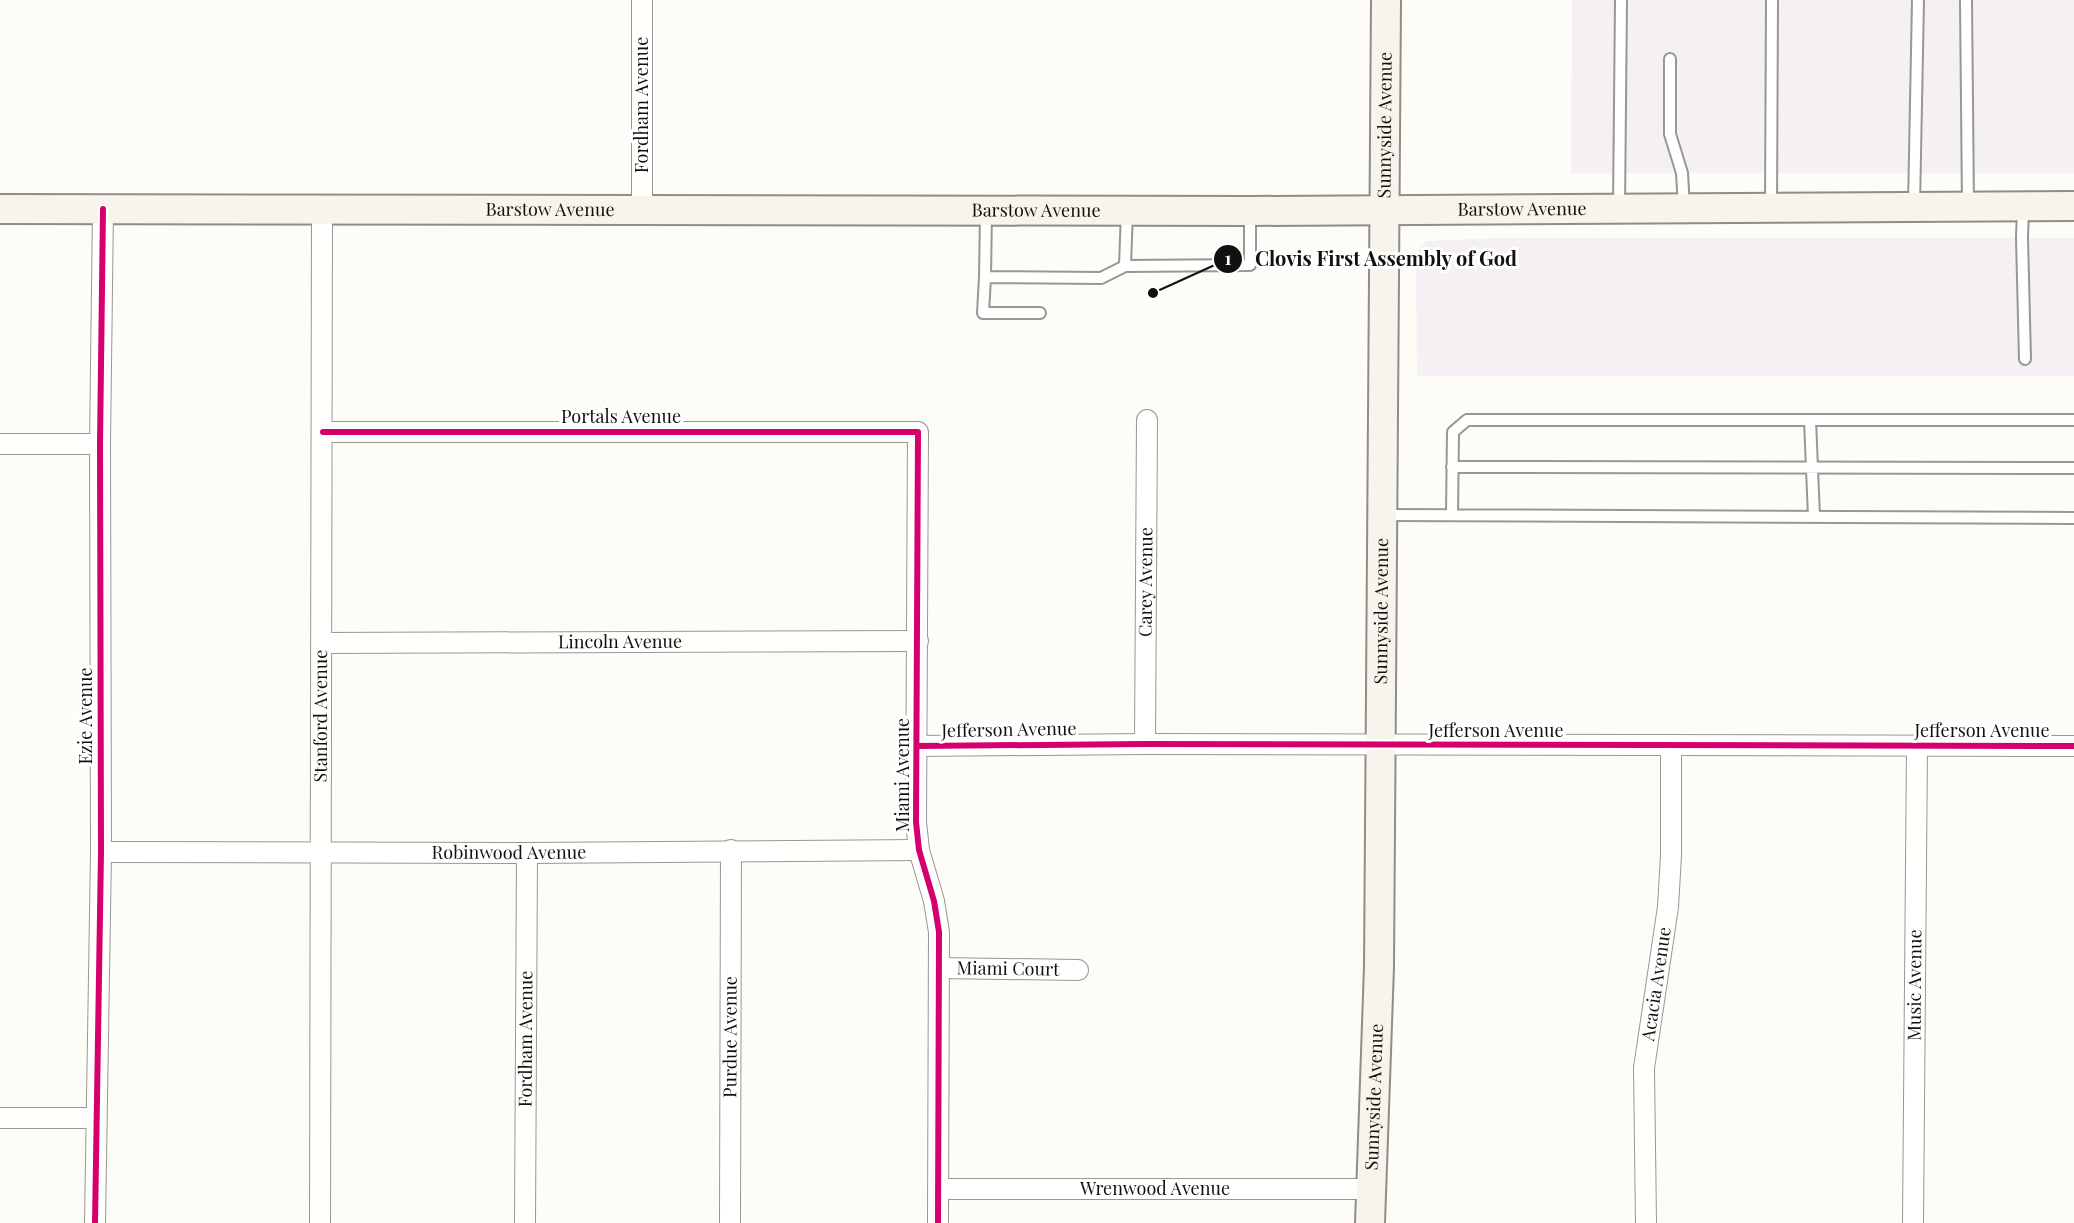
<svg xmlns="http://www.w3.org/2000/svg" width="2074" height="1223" font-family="'Playfair Display',serif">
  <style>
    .industrial { fill: #f5f0f3 }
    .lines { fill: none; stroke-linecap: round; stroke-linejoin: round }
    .service-casing { stroke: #979795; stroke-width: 14 }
    .minor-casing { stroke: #979795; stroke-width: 22 }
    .secondary-casing { stroke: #8e8d8b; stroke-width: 32 }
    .service { stroke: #fffffe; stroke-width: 10 }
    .minor { stroke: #fffffe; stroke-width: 20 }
    .secondary { stroke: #f6f4eb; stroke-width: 28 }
    .cycleway-casing { stroke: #fff; stroke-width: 10 }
    .cycleway { stroke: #d6006c; stroke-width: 6 }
    .labels { text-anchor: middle; stroke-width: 6; stroke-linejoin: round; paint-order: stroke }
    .street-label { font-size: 18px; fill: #111; stroke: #fff }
    .leader { fill: none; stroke: #111; stroke-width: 2 }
    .callout-dot { fill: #111; stroke: #fff; stroke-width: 2 }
    .mark-label { font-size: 18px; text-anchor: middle; font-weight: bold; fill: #fff }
    .callout-label { font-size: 20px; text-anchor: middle; font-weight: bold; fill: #111; stroke: #fff; stroke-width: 6; stroke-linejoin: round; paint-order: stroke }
  </style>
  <rect width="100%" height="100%" fill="#fdfcf7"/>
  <path class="industrial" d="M1572,0h502v173h-503z
    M1501,238h573v138h-657l-1,-123 10,-12z"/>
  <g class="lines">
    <defs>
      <path id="service" d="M1966,0l2,206
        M1670,59v75l12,39 2,35
        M1914,206l4,-206
        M1771,207l1,-207
        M2023,207l-1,31 3,121
        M1619,208l2,-208
        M986,212l-1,65 116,1 24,-12 2,-55
        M1125,266l125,-1v-52
        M985,277l-2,36h57
        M1810,420l4,97
        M1452,467l622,1
        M1385,515l689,3
        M1452,515l1,-83 14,-12h607"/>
      <g id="minor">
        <path d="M642,209v-209"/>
        <path d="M323,432h595l-2,390 3,28 15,51 5,31 -1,291"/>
        <path d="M0,444h100"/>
        <path id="s1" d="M322,643l596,-2"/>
        <path id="s2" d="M1145,744l2,-324"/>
        <path d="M917,746l228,-2 929,2"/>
        <path id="s3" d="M101,852l426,1 392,-3"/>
        <path id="s4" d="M939,968l139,2"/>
        <path d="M0,1118h96"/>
        <path id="s5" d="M939,1189h432"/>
        <path d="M95,1223l6,-371 -1,-408 3,-235"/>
        <path id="s6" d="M320,1223l2,-1013"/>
        <path id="s7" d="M525,1223l2,-370"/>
        <path id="s8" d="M730,1223l1,-373"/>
        <path id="s9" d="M1646,1223l-2,-155 24,-161 3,-52v-109"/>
        <path id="s10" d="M1913,1223l4,-478"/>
      </g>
      <g id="secondary">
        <path id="s11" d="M0,209l1251,2 823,-5"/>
        <path id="s12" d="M1370,1223l9,-256 7,-967"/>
      </g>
    </defs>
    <use href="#service" class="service-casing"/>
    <use href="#minor" class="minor-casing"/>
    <use href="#secondary" class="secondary-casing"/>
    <use href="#service" class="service"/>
    <use href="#minor" class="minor"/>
    <use href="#secondary" class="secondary"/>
    <defs>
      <path id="cycleway" d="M323,432h595l-2,390 3,28 15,51 5,31 -1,291
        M917,746l228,-2 929,2
        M95,1223l6,-371 -1,-408 3,-235"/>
    </defs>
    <use href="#cycleway" class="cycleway-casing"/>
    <use href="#cycleway" class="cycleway"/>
  </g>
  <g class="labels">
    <g class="street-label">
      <text transform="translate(642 105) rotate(-90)" y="6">Fordham Avenue</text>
      <text dy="6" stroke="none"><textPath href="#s12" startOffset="1098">Sunnyside Avenue</textPath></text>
      <text dy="6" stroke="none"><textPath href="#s11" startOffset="550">Barstow Avenue</textPath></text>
      <text dy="6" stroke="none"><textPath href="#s11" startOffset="1522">Barstow Avenue</textPath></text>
      <text dy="6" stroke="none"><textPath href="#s11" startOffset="1036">Barstow Avenue</textPath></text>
      <text x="621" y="423">Portals Avenue</text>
      <text dy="6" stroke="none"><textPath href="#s2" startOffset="162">Carey Avenue</textPath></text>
      <text dy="6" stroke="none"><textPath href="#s12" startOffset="612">Sunnyside Avenue</textPath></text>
      <text dy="6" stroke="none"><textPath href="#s1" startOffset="298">Lincoln Avenue</textPath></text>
      <text transform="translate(86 716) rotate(-90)" y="6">Ezie Avenue</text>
      <text dy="6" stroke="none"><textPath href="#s6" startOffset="507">Stanford Avenue</textPath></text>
      <text transform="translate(1009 730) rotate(-1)" y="6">Jefferson Avenue</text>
      <text x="1496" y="737">Jefferson Avenue</text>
      <text x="1982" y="737">Jefferson Avenue</text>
      <text transform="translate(903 775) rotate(-90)" y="6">Miami Avenue</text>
      <text dy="6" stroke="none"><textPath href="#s3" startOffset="408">Robinwood Avenue</textPath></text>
      <text dy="6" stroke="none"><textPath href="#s4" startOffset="69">Miami Court</textPath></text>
      <text dy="6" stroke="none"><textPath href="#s9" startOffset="240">Acacia Avenue</textPath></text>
      <text dy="6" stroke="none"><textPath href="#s10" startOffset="238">Music Avenue</textPath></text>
      <text dy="6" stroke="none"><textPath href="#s8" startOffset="186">Purdue Avenue</textPath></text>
      <text dy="6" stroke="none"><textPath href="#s7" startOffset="184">Fordham Avenue</textPath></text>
      <text dy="6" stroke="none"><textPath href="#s12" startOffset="126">Sunnyside Avenue</textPath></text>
      <text dy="6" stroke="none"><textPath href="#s5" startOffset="216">Wrenwood Avenue</textPath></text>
    </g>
  </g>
  <path class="leader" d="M1153 293L1228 259"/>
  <g class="callout-dot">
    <circle cx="1153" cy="293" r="6"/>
    <circle cx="1228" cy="259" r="15"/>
  </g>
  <g class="mark-label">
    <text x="1228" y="265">1</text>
  </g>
  <g class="callout-label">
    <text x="1386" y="266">Clovis First Assembly of God</text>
  </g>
</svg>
